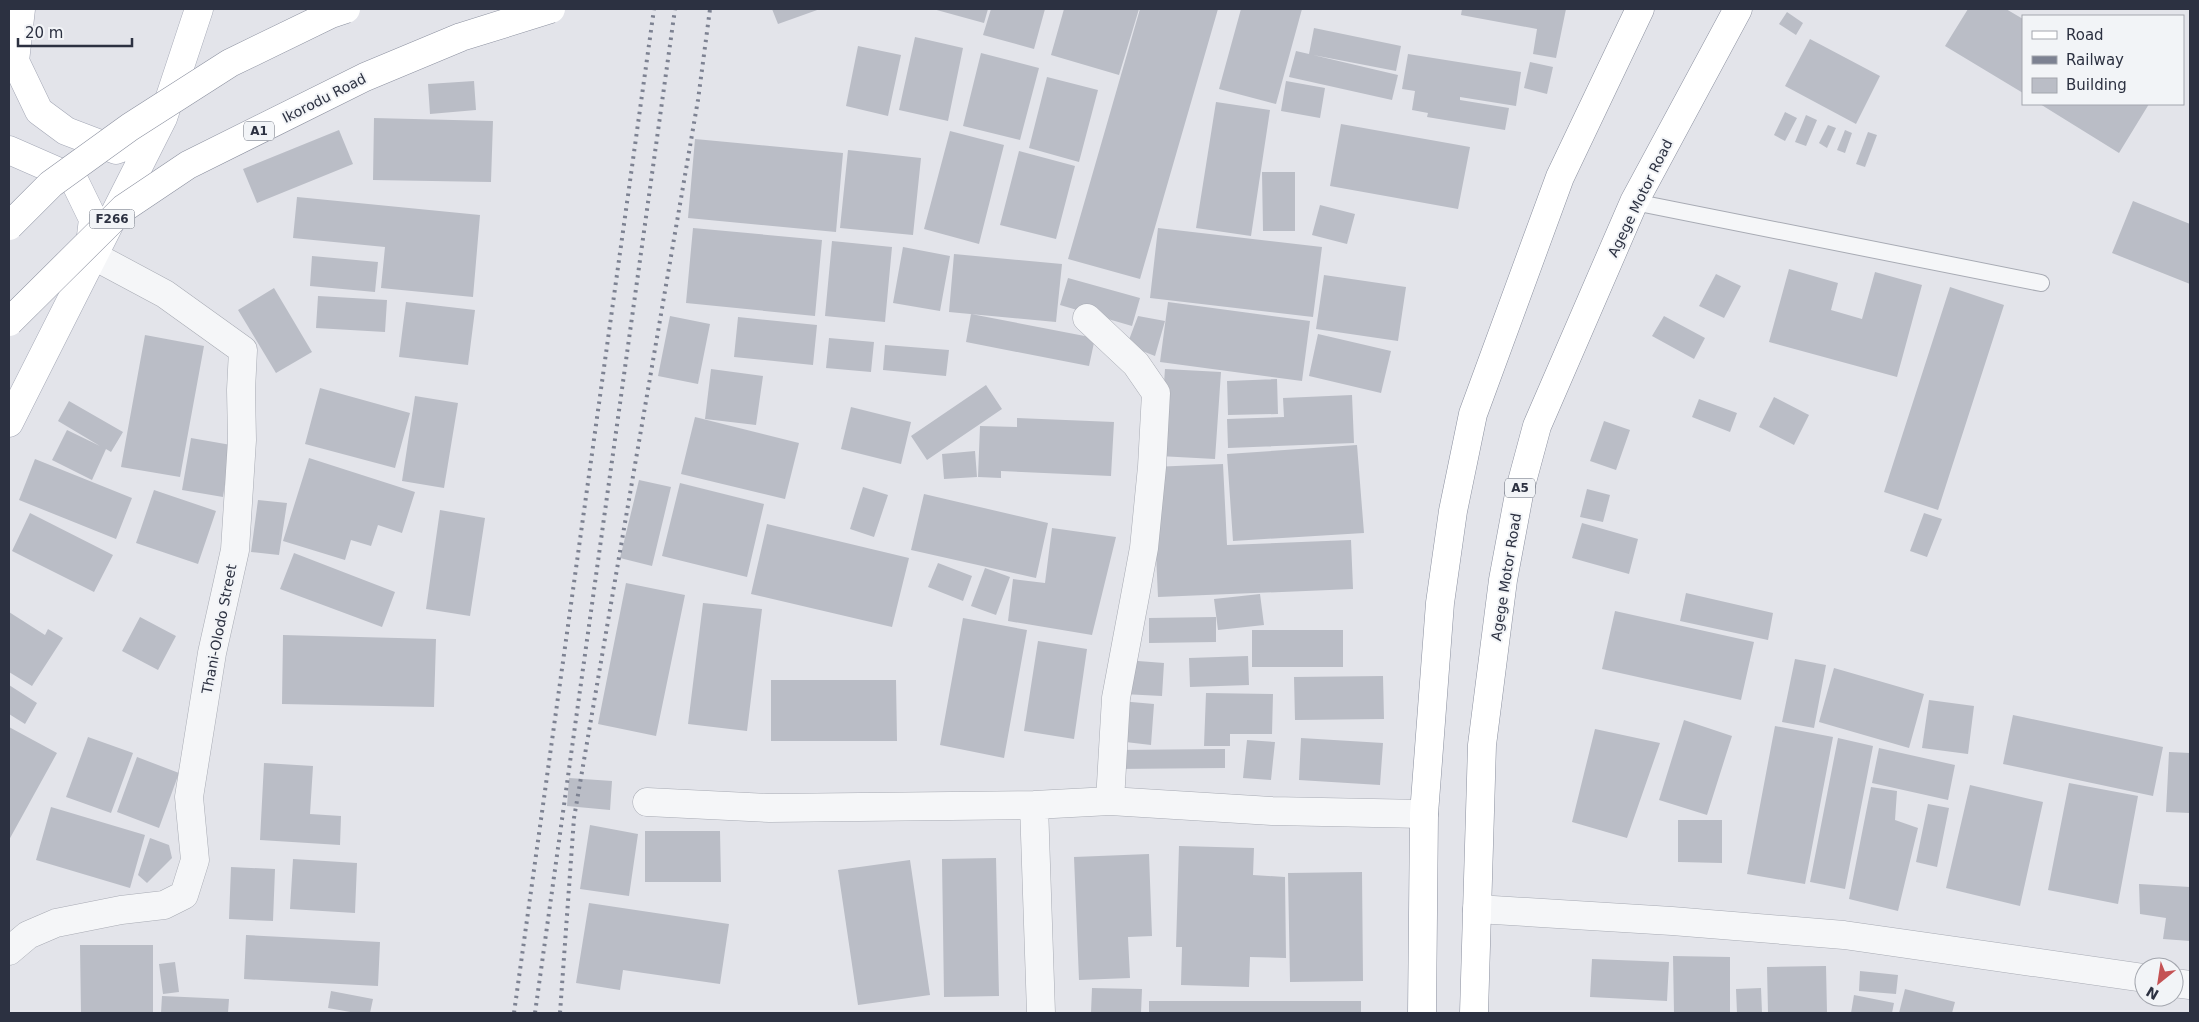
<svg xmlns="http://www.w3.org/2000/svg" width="2199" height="1022" font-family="'DejaVu Sans',sans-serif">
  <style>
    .building { fill: #babdc6 }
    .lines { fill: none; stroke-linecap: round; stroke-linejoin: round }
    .lane-casing { stroke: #a8abb4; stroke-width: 18 }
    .street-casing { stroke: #a8abb4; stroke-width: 29 }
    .primary-casing { stroke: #a3a7b5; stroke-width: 29 }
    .highway-casing { stroke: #8b909f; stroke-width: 29 }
    .lane { stroke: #f5f6f8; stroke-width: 16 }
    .street { stroke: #f5f6f8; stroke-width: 28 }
    .primary { stroke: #fff; stroke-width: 28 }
    .highway { stroke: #fff; stroke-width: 28 }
    .rail { stroke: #7d8292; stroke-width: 4; stroke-dasharray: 2.5 5; stroke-linecap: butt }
    .highway-bridge-casing { stroke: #8b909f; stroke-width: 29; stroke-linecap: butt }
    .highway-bridge { stroke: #fff; stroke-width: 28 }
    .labels { text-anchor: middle; stroke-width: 4; stroke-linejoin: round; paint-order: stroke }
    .shield { fill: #f2f4f7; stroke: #676c78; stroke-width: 1 }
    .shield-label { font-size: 12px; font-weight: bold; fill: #2c3141 }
    .street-label { font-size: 14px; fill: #2c3141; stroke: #f2f4f7 }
  </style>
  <rect width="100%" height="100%" fill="#e3e4ea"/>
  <path class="building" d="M772,9h48l-42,15z
    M933,9h55l-4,14z
    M991,9h54l-11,40 -51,-14z
    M1064,9h75l-20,66 -68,-20z
    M1140,9h78l-78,270 -72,-20z
    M1241,9h61l-26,95 -57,-15z
    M1462,9h104l-10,49 -23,-4 4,-25 -76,-14z
    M1968,9h38l17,10v74l-78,-47z
    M1787,12l16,11 -7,12 -17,-11z
    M1314,28l87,18 -5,25 -83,-16 85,20 -6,25 -103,-23 7,-26 13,3z
    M915,37l48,11 -15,73 -49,-11z
    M1810,39l70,37 -24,48 -71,-38z
    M858,46l43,9 -13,61 -42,-10z
    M981,53l58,15 -19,72 -57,-14z
    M1408,54l113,18 -5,34 -56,-9v3l49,8 -4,22 -78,-13 1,-4 -16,-3 3,-19 -13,-2z
    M1530,62l23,5 -6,27 -23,-6z
    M1047,77l51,13 -19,72 -50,-14z
    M474,81l2,29 -46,4 -2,-30z
    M1286,81l39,7 -5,30 -39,-7z
    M1216,102l54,8 -19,126 -55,-8z
    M2040,104h109l-30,49z
    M1785,112l12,6 -12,23 -11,-6z
    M1806,115l11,5 -11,26 -11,-4z
    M374,118l119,3 -2,61 -118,-2z
    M1341,124l129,23 -12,62 -128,-23z
    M1828,125l8,3 -9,20 -8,-5z
    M339,130l14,34 -96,39 -14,-34z
    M1845,130l7,3 -7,20 -8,-3z
    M950,131l54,14 -25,99 -55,-15z
    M1868,132l9,3 -12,32 -9,-3z
    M695,139l148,14 -7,79 -148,-14z
    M848,150l73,8 -8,77 -73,-7z
    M1019,151l56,15 -19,73 -56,-14z
    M1262,172h33v59h-32z
    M297,197l183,18 -7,82 -92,-9 4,-41 -92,-9z
    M2133,201l57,23v60l-78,-31z
    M1320,205l35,9 -8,30 -35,-9z
    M693,228l129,12 -7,76 -129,-13z
    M1158,228l164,19 -9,70 -163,-19z
    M832,241l60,6 -7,75 -60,-6z
    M903,247l47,9 -10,55 -47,-8z
    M954,254l108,10 -6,58 -107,-10z
    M312,256l66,6 -3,30 -65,-6z
    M1789,269l49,14 -7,27 31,9 13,-47 47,13 -25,92 -128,-35z
    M1716,274l25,12 -17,32 -25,-12z
    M1324,275l82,12 -8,54 -82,-12z
    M1068,278l72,20 -8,28 -72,-21z
    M1950,287l54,18 -66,205 -54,-18z
    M274,288l38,64 -36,21 -38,-63z
    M318,296l69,4 -2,32 -69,-4z
    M406,302l69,8 -7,55 -69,-8z
    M1168,302l142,19 -8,60 -142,-19z
    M971,314l124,24 -6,28 -123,-24z
    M670,316l40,8 -12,60 -40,-8z
    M1138,316l27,5 -10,35 -28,-11z
    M1664,316l41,22 -11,21 -42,-23z
    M738,317l79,8 -4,40 -79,-8z
    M1318,334l73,17 -10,42 -72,-17z
    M145,335l59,11 -24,131 -59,-10z
    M829,338l45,4 -3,30 -45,-4z
    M885,345l64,5 -3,26 -63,-6z
    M711,369l52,7 -7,49 -51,-6z
    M1165,369l56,3 -6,87 -56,-3z
    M1277,379l1,35 -50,1 -1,-34z
    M986,385l16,24 -75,51 -16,-24z
    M320,388l90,25 -15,55 -90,-24z
    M1352,395l2,48 -126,5 -1,-29 57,-2 -1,-19z
    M415,396l43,7 -14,85 -42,-7z
    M1774,397l35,18 -15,30 -35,-18z
    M1699,399l38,14 -7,19 -38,-15z
    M69,401l54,31 -12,20 -5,-3 -14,31 -40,-20 15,-30 33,16 -42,-25z
    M851,407l60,15 -10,42 -60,-15z
    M695,417l104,26 -14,56 -104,-25z
    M1017,418l97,4 -3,54 -110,-5v7l-23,-1 2,-51 37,1z
    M1604,421l26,9 -14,40 -26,-9z
    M191,438l40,7 -8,52 -41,-7z
    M1357,445l7,88 -131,8 -6,-87z
    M975,451l2,26 -33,2 -2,-25z
    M309,458l106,34 -13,41 -24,-8 -7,21 -20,-6 -6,20 -62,-19z
    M35,459l97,39 -16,41 -97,-39z
    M1223,464l4,81 124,-5 2,49 -195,8 -6,-130z
    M639,480l32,7 -19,79 -32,-8z
    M680,483l84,21 -17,73 -85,-21z
    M863,487l25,8 -14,42 -24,-8z
    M1587,489l23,6 -7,27 -23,-5z
    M154,490l62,21 -18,53 -62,-21z
    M924,494l124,29 -12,55 -125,-28z
    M258,500l29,3 -8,52 -28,-3z
    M440,510l45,8 -15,98 -44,-7z
    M30,513l83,42 -19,37 -82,-41z
    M1924,513l18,6 -15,38 -17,-6z
    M1582,523l56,16 -9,35 -57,-16z
    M767,524l142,34 -17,69 -141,-33z
    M1052,528l64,9 -24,98 -84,-14 5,-42 32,4z
    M294,553l101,39 -13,35 -102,-38z
    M938,563l34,13 -9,25 -35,-14z
    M985,568l25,9 -14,38 -25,-9z
    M626,583l59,12 -29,141 -58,-12z
    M1686,593l87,20 -5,27 -88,-19z
    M1260,594l4,31 -46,5 -4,-31z
    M703,603l59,6 -15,122 -59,-7z
    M1615,611l139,31 -13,58 -139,-31z
    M9,612l36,23 3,-6 15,9 -31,48 -23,-14z
    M140,617l36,19 -18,34 -36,-19z
    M1216,617v25l-67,1v-25z
    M963,618l64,12 -23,128 -64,-13z
    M1252,630h91v37h-91z
    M283,635l153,4 -2,68 -152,-3z
    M1038,641l49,8 -13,90 -50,-8z
    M1248,656l1,29 -59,2 -1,-29z
    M1795,659l31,6 -12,63 -32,-6z
    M1125,660l39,3 -2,33 -39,-2z
    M1834,668l90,26 -15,54 -90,-26z
    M1383,676l1,43 -89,1 -1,-43z
    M771,680h125l1,61h-126z
    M9,685l28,18 -12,21 -16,-10z
    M1206,693l67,1 -1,40h-42v12h-26z
    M1929,700l45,6 -6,48 -46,-6z
    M1120,701l34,3 -3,41 -34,-4z
    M2013,715l150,32 -10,49 -150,-32z
    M1684,720l48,16 -25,79 -48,-15z
    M1775,726l58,11 -28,147 -58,-10z
    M9,727l48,26 -48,87z
    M1595,729l65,14 -33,95 -55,-16z
    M88,737l45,16 -22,60 -45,-16z
    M1301,738l82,5 -3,42 -81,-5z
    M1838,738l35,8 -28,143 -35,-7z
    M1247,740l28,2 -4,38 -28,-2z
    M1879,748l76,17 -7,35 -76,-17z
    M1225,749v19l-111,1v-19z
    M2169,752l21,1v60l-24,-1z
    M137,757l42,16 -20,55 -42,-16z
    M264,763l49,3 -3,48 31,2 -1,29 -80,-5z
    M569,778l43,3 -2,29 -43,-4z
    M2069,783l69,13 -20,108 -70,-14z
    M1970,785l73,17 -23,104 -74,-18z
    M1871,787l26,4 -2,29 23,8 -20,83 -49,-12z
    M1928,804l21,4 -12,59 -21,-5z
    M51,807l94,28 -15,53 -94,-28z
    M1678,820h44v43l-44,-1z
    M590,825l48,9 -9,62 -49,-7z
    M645,831h75l1,51h-76z
    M150,838l19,7 3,13 -25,25 -9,-8z
    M1179,846l75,2 -1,27 32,2 1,81 -36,-1 -1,30 -68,-2 1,-38h-6z
    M1149,854l3,82 -24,1 2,41 -51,2 -5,-123z
    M996,858l3,138 -55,1 -2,-138z
    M293,859l64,4 -2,50 -65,-4z
    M910,860l20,135 -72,10 -20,-135z
    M231,867l44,2 -2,52 -44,-2z
    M1362,872l1,109 -73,1 -2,-109z
    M2139,884l51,3v54l-27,-2 3,-21 -26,-4z
    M589,903l140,21 -9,60 -97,-14 -3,20 -44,-7z
    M246,935l134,7 -2,44 -134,-7z
    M80,945h73v68h-72z
    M1673,956l57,1v56h-56z
    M1592,959l77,3 -2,39 -77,-4z
    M175,962l4,30 -16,2 -4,-30z
    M1826,966l1,47h-59l-1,-46z
    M1860,971l38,4 -2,19 -37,-3z
    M1092,988l50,1 -1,24h-50z
    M1761,988l1,25h-25l-1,-24z
    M1905,989l50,13 -3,11h-53z
    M331,991l42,8 -3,14h-14l-28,-5z
    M1854,995l40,8 -2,10h-41z
    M162,996l67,3 -1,14h-67z
    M1149,1001h212v12h-212z"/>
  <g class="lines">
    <defs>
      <path id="lane" d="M1634,202l407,81"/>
      <path id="street" d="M1087,318l49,46 20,29 -4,74 -8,81 -28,150 -6,103
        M647,802l123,6 264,-3 76,-4 162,10 152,3
        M1034,805l7,208
        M1477,909l195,12 172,14 300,43
        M9,951l19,-16 28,-12 65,-13 43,-5 20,-10 11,-35 -6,-63 23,-144 23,-103 7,-110 -1,-50 2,-40 -78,-56 -71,-38
        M2174,983l16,2"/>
      <path id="primary" d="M21,9l-6,52 24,50 27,20 50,19 8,-3
        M9,150l64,28 20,41 -4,34
        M9,423l154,-305 36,-109"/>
      <path id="highway" d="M1422,1013l2,-199 16,-211 13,-92 20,-97 87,-237 80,-168
        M1474,1013l8,-268 21,-165 17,-91 17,-63 97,-224 104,-193"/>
    </defs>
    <use href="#lane" class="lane-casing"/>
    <use href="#street" class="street-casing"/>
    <use href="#primary" class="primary-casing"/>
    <use href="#highway" class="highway-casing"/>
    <use href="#lane" class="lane"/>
    <use href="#street" class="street"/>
    <use href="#primary" class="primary"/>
    <use href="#highway" class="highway"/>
    <path class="rail" d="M514,1013l140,-1004
      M535,1013l140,-1004
      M560,1013l14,-195 124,-718 12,-91"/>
    <defs>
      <path id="highway-bridge" d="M9,226l42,-42 79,-57 100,-64 101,-49 15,-5
        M9,322l115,-114 64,-43 177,-88 96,-40 90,-28"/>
    </defs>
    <use href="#highway-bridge" class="highway-bridge-casing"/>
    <use href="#highway-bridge" class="highway-bridge"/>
  </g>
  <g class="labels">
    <g class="shield">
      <rect x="244" y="121.5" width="30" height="19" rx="4"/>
      <rect x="89.5" y="209.5" width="45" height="19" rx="4"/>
      <rect x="1505" y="478.5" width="30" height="19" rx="4"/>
    </g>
    <g class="shield-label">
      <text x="259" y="135">A1</text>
      <text x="112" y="223">F266</text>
      <text x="1520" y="492">A5</text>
    </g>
    <g class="street-label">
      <text transform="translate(324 98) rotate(-27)" y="5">Ikorodu Road</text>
      <text transform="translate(1640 198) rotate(-64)" y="5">Agege Motor Road</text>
      <text transform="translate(1506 577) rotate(-81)" y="5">Agege Motor Road</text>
      <text transform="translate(219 629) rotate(-79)" y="5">Thani-Olodo Street</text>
    </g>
  </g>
  <rect width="2199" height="1022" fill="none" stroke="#2c3141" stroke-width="20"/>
  <rect x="2022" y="15" width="162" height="90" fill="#f2f4f7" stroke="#a3a6ae"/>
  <rect x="2032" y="31" width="25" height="8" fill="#ffffff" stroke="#a3a6ae"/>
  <text x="2066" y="40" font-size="15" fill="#2c3141">Road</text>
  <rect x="2032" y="56" width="25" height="8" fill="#7d8292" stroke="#a3a6ae"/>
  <text x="2066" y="65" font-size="15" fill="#2c3141">Railway</text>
  <rect x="2032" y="78" width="25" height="15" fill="#babdc6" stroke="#a3a6ae"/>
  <text x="2066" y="90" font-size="15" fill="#2c3141">Building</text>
  <g transform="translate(2159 982) rotate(210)"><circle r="24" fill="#f2f4f7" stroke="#a3a6ae"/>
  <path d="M0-4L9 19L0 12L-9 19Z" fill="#c45254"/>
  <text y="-8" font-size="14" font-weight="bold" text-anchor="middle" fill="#2c3141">N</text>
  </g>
  <path d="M18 38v8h114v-8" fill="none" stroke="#2c3141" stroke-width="2.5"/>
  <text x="25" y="38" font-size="15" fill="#2c3141" stroke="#f2f4f7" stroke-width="4" paint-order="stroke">20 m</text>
</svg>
